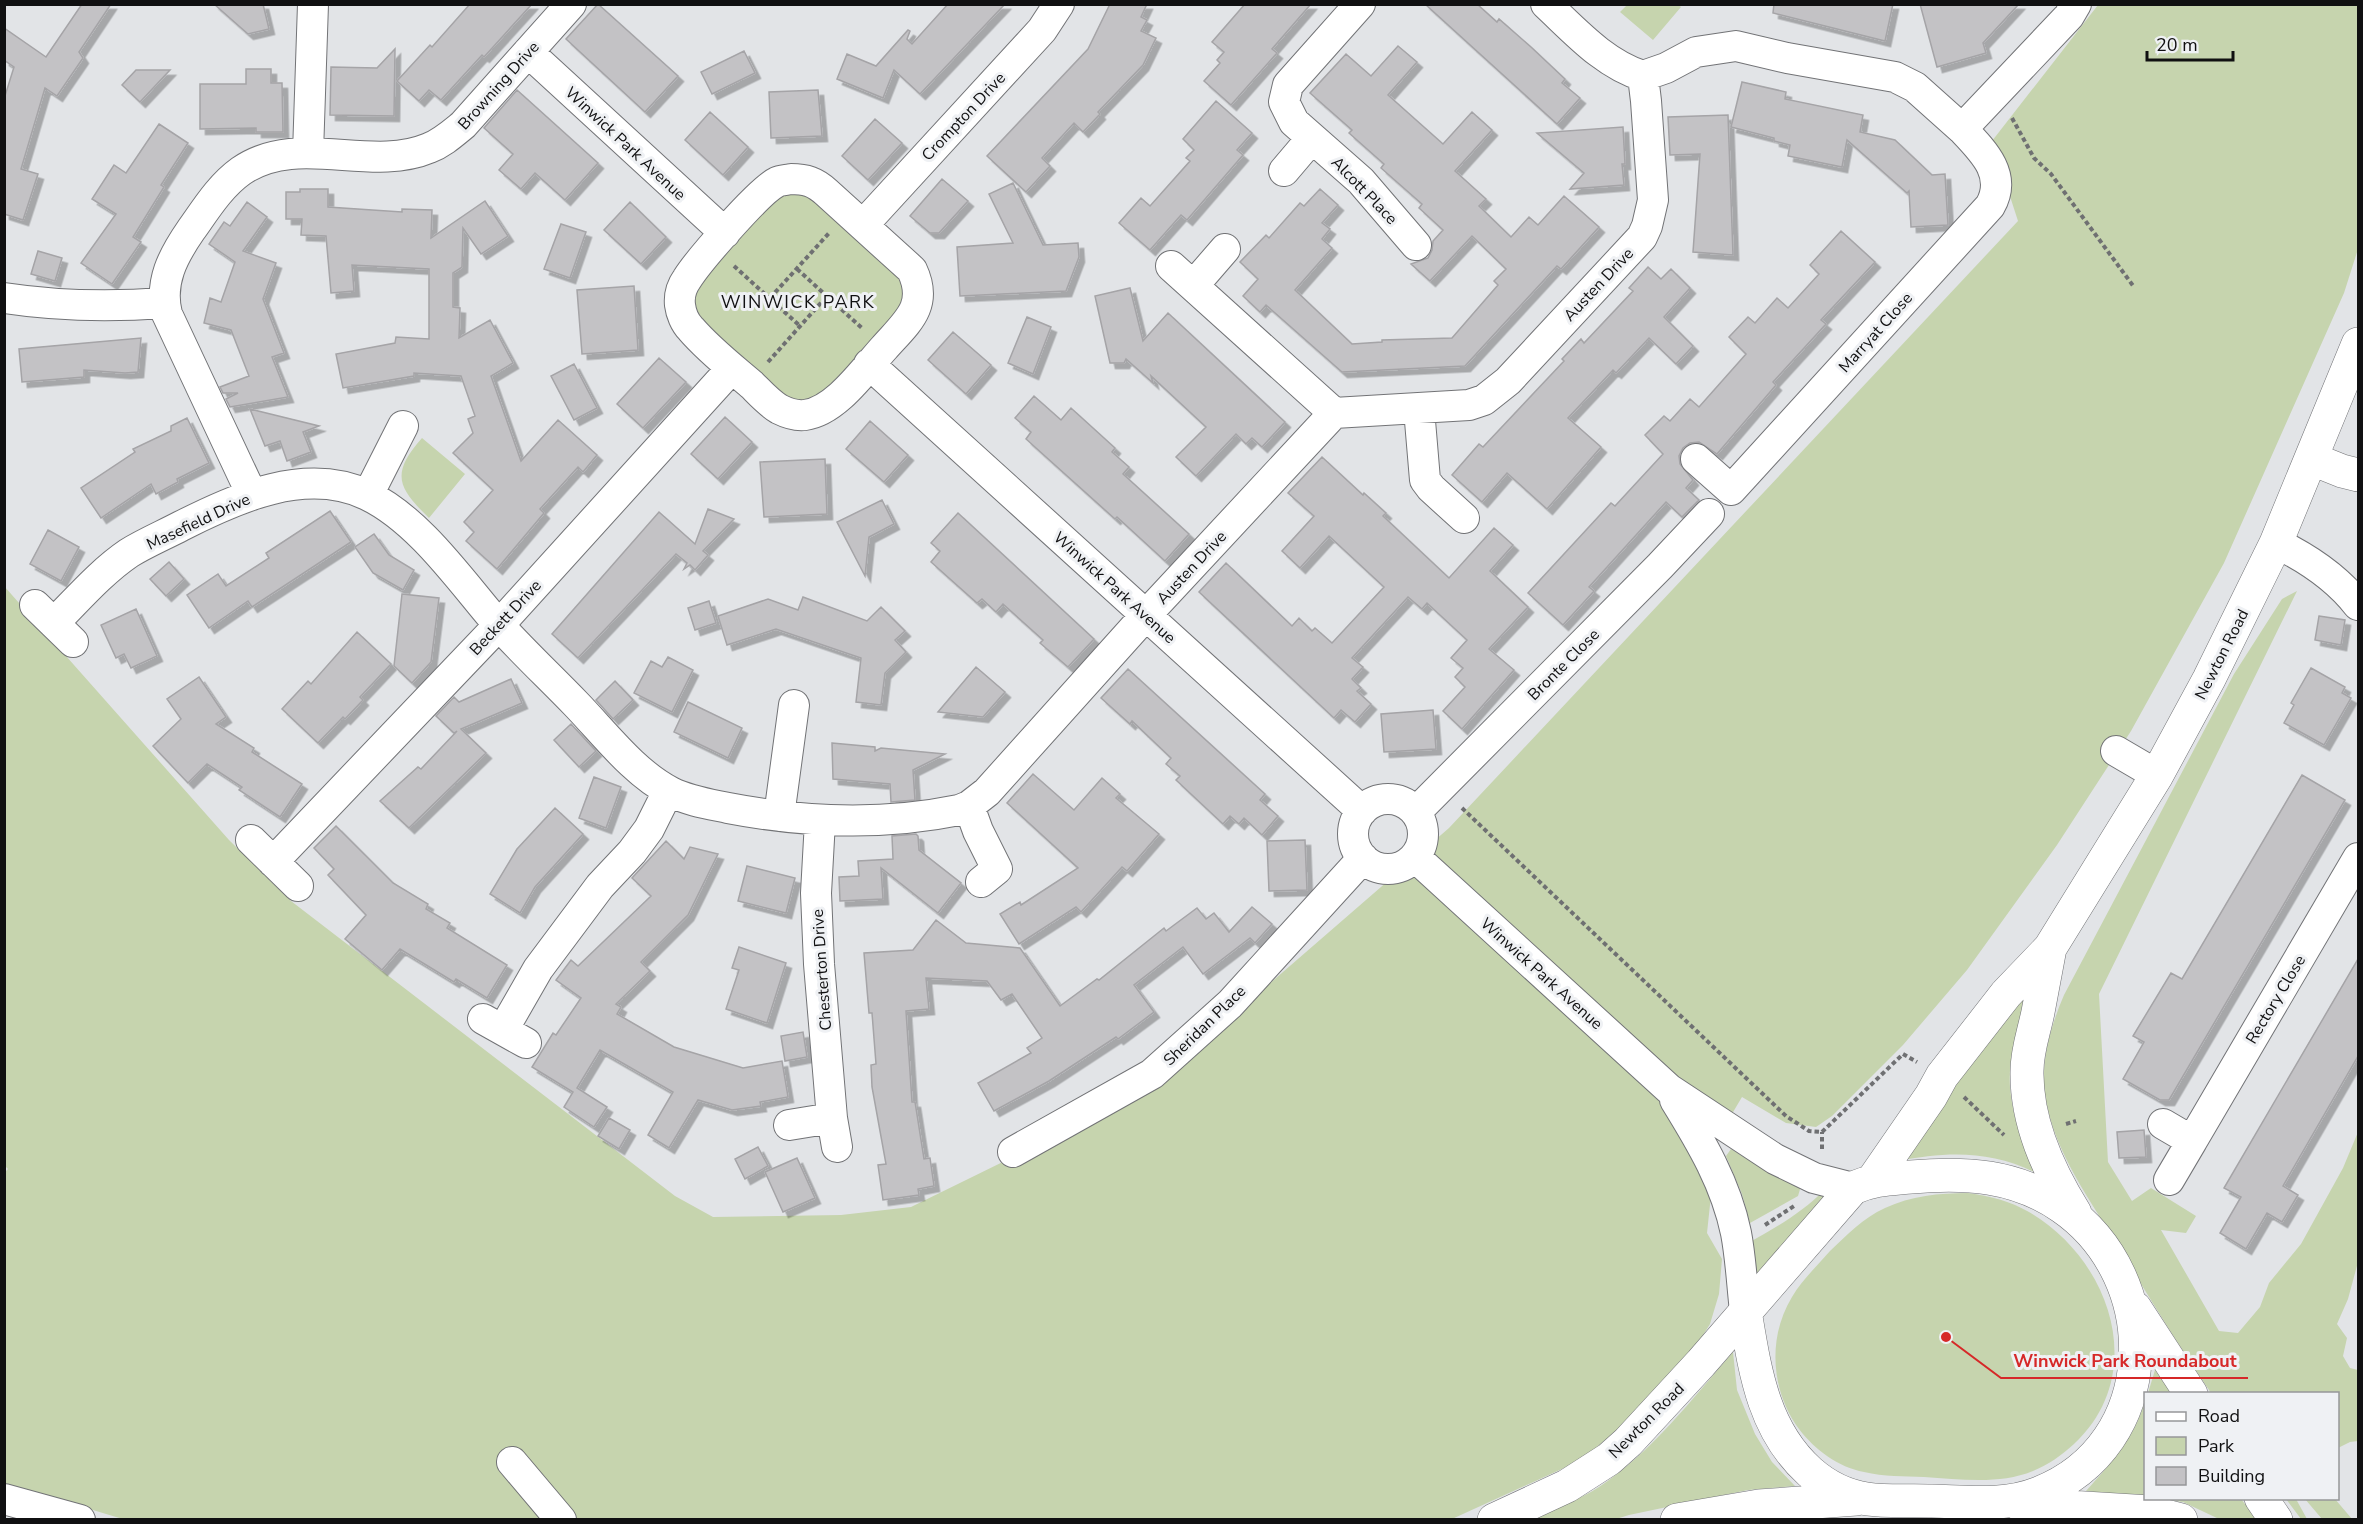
<svg xmlns="http://www.w3.org/2000/svg" width="2363" height="1524" font-family="'Nunito Sans',sans-serif">
  <style>
    .green { fill: #c6d4ae }
    .building { fill: #c3c2c5; stroke: #a5a4a7; stroke-width: 1.5; filter: url(#shadow) }
    .lines { fill: none; stroke-linecap: round; stroke-linejoin: round }
    .minor-casing { stroke: #727376; stroke-width: 32 }
    .major-casing { stroke: #727376; stroke-width: 34 }
    .path { stroke: #6f7072; stroke-width: 4; stroke-dasharray: 4.5 3; stroke-linecap: butt }
    .minor { stroke: #fff; stroke-width: 30 }
    .major { stroke: #fff; stroke-width: 33 }
    .labels { text-anchor: middle; stroke-width: 6; stroke-linejoin: round; paint-order: stroke }
    .street-label { font-size: 16px; fill: #101011; stroke: #eff1f4 }
    .neighbourhood-label { font-size: 18px; letter-spacing: 1.5px; fill: #101011; stroke: #eff1f4 }
    .leader { fill: none; stroke: #d62828; stroke-width: 2 }
    .callout-dot { fill: #d62828; stroke: #eff1f4; stroke-width: 2 }
    .callout-label { font-size: 18px; text-anchor: middle; font-weight: bold; fill: #d62828; stroke: #eff1f4; stroke-width: 6; stroke-linejoin: round; paint-order: stroke }
  </style>
  <defs>
    <filter id="shadow"><feDropShadow dx="5.5" dy="5.5" stdDeviation="0" flood-color="#0004"/></filter>
  </defs>
  <rect width="100%" height="100%" fill="#e2e4e7"/>
  <path class="green" d="M1678,5l3,2 -28,33 -33,-28 7,-7z
    M2098,5h260v244l-14,44 -120,270 -93,168 -74,114 -90,125 -64,75 -71,71 -16,11 -30,-4 -44,-26 -25,42 -10,94 15,26 -3,35 -9,30 -13,21 -83,88 -26,21 -24,14 -112,51 -1326,1 -73,-22 -48,-10 -1,-315 4,-4 -4,-4v-579l225,254 62,61 384,295 38,21 128,-2 70,-8 167,-82 77,-42 294,-255 569,-607 -26,-80z
    M808,193l93,82 4,28 -83,95 -33,5 -96,-90 -1,-8 6,-22 82,-89z
    M422,438l43,36 -36,44c-31,-30 -39,-44 -7,-80z
    M2297,591l-198,403 9,168 24,39 19,-13 45,28 -10,17 -25,-3 58,101 19,2 22,-26 9,-24 32,-39 42,-76 15,-36v130l-10,37 -11,25 10,14 -4,18 7,12 8,2v71l-8,1 -12,6v-54l-127,-1c-33,-48 -64,-99 -95,-150 -27,-45 -60,-89 -70,-142 -7,-36 4,-73 18,-106l170,-321 48,-75z
    M2019,1000l6,1c-7,27 -17,57 -15,86 2,30 14,57 24,85 -46,-22 -88,-20 -136,-11z
    M1731,1149l29,18 41,19 -3,10 -48,27 -8,-29 -16,-38z
    M1823,1191l6,1 -74,84 -5,-34c25,-14 53,-30 73,-51z
    M1968,1193c22,3 42,8 61,19 81,47 121,161 45,232 -12,11 -26,21 -41,27 -34,14 -73,8 -109,6 -20,-1 -40,0 -60,-5 -26,-5 -49,-22 -65,-43 -28,-38 -32,-91 -7,-132 10,-17 25,-31 38,-46 17,-16 33,-33 55,-43 26,-12 54,-15 83,-15z
    M1733,1352l4,38 18,44 17,28 23,24 -47,4 -119,25 -13,4 -84,1c22,-11 47,-20 67,-33 53,-35 93,-88 134,-135z
    M2155,1370l16,23h-23z
    M2145,1401l1,97 95,1 16,20h-38l-36,-17 -97,-11c26,-29 48,-52 59,-90z
    M2286,1499h10l11,20h-6z
    M2305,1499h30l17,20h-30z"/>
  <path class="building" d="M82,4h29l-32,48 4,6 -26,38 -12,-8 -24,81 17,5 -15,46 -19,-6v-115l10,-32 -10,-7v-32l42,29z
    M214,4h49l6,25 -21,5z
    M470,4h62l-48,53 -2,-2 -41,45 -12,-10 -10,11 -22,-20 33,-36 2,2z
    M598,4l80,72 -33,36 -79,-73z
    M948,4h57l-85,90 -26,-24 -11,28 -46,-19 10,-25 29,12 32,-36 2,1 -3,8 5,5z
    M1110,4h37l-6,13 6,3 -6,11 15,7 -13,27 -45,47 2,2 -17,18 -9,-9 -32,35 8,8 -24,26 -39,-36 101,-107z
    M1245,4h66l-39,45 5,4 -46,52 -27,-24 16,-18 -3,-3 7,-8 -12,-10z
    M1425,4h52l20,18 2,-3 32,28 34,32 -3,4 18,15 -23,26z
    M1774,4h119l-8,37 -112,-28z
    M1920,4h99l-36,39 3,10 -49,14z
    M1398,46l19,16 -29,33 55,49 29,-32 20,18 -37,41 31,28 -7,7 32,31 18,-20 9,8 26,-29 35,31 -38,42 -4,-3 -92,100 -123,6 -76,-67 -6,7 -17,-16 15,-17 -18,-17 26,-27 3,3 31,-35 4,3 16,-17 18,16 -16,18 8,6 -8,10 10,9 -37,42 57,54 30,-2v-2l70,-2 46,-53 -4,-4 12,-12 -34,-33 -42,45 -19,-17 17,-6 4,-8 1,-9 10,-11 -24,-22 3,-4 -41,-36 3,-4 -35,-31 3,-3 -42,-37 36,-39 25,22z
    M395,49l-1,67 -64,-1 1,-48 46,1z
    M744,51l11,22 -43,21 -11,-22z
    M246,69h25v14h11l1,49h-27v-4l-56,1v-45h46z
    M136,70h34l-30,32 -18,-17z
    M1742,82l44,10 -1,7 78,16 -3,17 35,8 37,35 13,-1 3,51 -37,2 -2,-36 -2,2 -60,-53 -5,27 -54,-11 2,-11 -16,-4v-3l-43,-11z
    M517,90l81,73 -33,37 -30,-27 -14,16 -22,-19 14,-16 -29,-26z
    M818,90l4,46 -51,2 -2,-46z
    M1216,101l36,32 -15,17 6,5 -56,65 -6,-5 -31,35 -31,-27 22,-25 9,8 40,-45 -4,-3 8,-8 -11,-11z
    M710,112l38,35 -25,28 -38,-35z
    M1728,115l5,140 -40,-3 7,-98 -30,1 -2,-38z
    M875,119l27,24 -34,37 -26,-24z
    M159,124l29,19 -27,42 3,2 -31,50 8,5 -29,42 -31,-21 35,-49 -24,-15 22,-34 12,8z
    M1623,127l2,37h-3l2,21 -54,4 14,-16 -47,-40z
    M942,179l26,22 -29,32h-9l-20,-17z
    M1013,183l30,62 35,-2 1,14 -13,34 -106,5 -3,-49 56,-4 -24,-49z
    M300,189h28v18l74,5v-3l30,1 -1,28 54,-37 23,35 -27,18 -18,-26 -1,39 -9,6v34l7,1 -1,30 31,-18 23,43 -22,13 30,85 37,-41 39,35 -14,17 -5,-5 -38,42 4,4 -47,56 -31,-28 8,-9 -10,-10 29,-32 -40,-37 20,-20 -5,-14 7,-3 -14,-40 -47,-3v3l-71,12 -7,-34 59,-11 1,-6 33,2v-70l-77,-4 2,26 -23,2 -5,-57 -25,-1 1,-16h-16v-27h14z
    M247,202l20,15 -24,34 33,12 -13,36 21,54 -12,4 16,40 -58,10 -4,-8 12,-6h-15l-3,-6 29,-11 -18,-46 -27,-7 6,-25 11,4 14,-40 -26,-18 15,-22 6,4z
    M630,202l36,35 -25,27 -37,-34z
    M561,224l25,8 -16,46 -26,-9z
    M1841,231l34,31 -54,58 5,4 -53,58 3,3 -59,69 -18,-12 -9,1 -7,5 -4,8 1,8 13,16 -7,8 13,12 -17,17 -16,-15 -77,85 5,4 -31,34 -35,-32 83,-90 4,3 48,-52 -18,-19 19,-19 6,5 20,-22 9,8 47,-53 -17,-17 19,-20 7,6 22,-25 11,10 31,-34 -9,-9z
    M38,251l24,7 -7,23 -24,-7z
    M1648,267l13,12 10,-10 19,19 -26,29 29,29 -17,18 -27,-26 -33,35 -3,-3 -45,48 33,29 -54,62 -40,-36 -25,29 -30,-27 27,-31 4,3 81,-86 -2,-2 19,-20 3,4 49,-52 -4,-3z
    M634,286l4,64 -56,4 -5,-64z
    M1130,288l13,53 25,-28 117,109 -23,25 -10,-9 -6,6 -10,-10 -40,42 -20,-19 30,-30 -55,-51 2,7 -27,-24 -2,4h-14l-15,-67z
    M1027,317l24,10 -18,47 -25,-11z
    M953,332l38,33 -25,29 -38,-34z
    M141,338l-3,34 -13,1 -41,-3v7l-62,5 -3,-33z
    M659,358l27,24 -43,46 -26,-24z
    M574,364l23,44 -23,12 -23,-44z
    M1034,396l27,24 10,-12 44,40 -3,4 17,15 -6,7 66,60 -24,27 -48,-44 -2,2 -89,-80 5,-7 -16,-14z
    M250,409l69,17 -16,6 8,20 -24,9 -7,-20 -15,5z
    M725,417l27,25 -34,37 -27,-25z
    M187,418l22,45 -32,16 1,3 -22,12 -5,-10 -50,34 -20,-30 54,-36 -2,-3 38,-18v-5z
    M870,421l38,34 -24,27 -38,-33z
    M1322,457l41,38 1,-2 22,20 -3,3 66,62 45,-50 19,17 -23,26 38,36 -39,42 25,21 -52,59 -19,-18 22,-24 -10,-10 8,-9 -12,-10 16,-18 -40,-37 -5,6 -14,-12 -56,61 11,9 -11,12 9,9 -4,3 14,13 -16,18 -14,-12 -7,8 -135,-126 27,-29 66,63 7,-8 13,13 3,-3 17,15 52,-56 -55,-51 -29,32 -18,-17 32,-35 -26,-23z
    M825,459l2,55 -63,3 -4,-55z
    M882,500l12,24 -25,13 -4,39 -28,-54z
    M708,509l26,10 -31,32 5,4 -13,15 -5,-5 -6,4 3,-6 -11,-9 -98,104 -26,-24 107,-122 36,32z
    M330,511l21,31 -99,65 -4,-6 -39,27 -22,-33 31,-21 8,12 43,-28 -3,-5z
    M958,513l136,126 -26,28 -28,-24 3,-3 -40,-36 -7,8 -14,-13 -5,4 -46,-41 9,-11 -9,-8z
    M48,530l31,17 -18,34 -31,-17z
    M374,534l15,21 25,15 -11,20 -30,-17 -18,-26z
    M169,562l15,17 -18,17 -16,-17z
    M402,594l37,4 -8,64 -19,21 -18,-17z
    M803,597l64,24 14,-14 24,24 -10,9 11,12 -21,21 -4,32 -25,-3 5,-44 -85,-29 -49,16 -9,-29 50,-17 30,11z
    M709,601l7,22 -21,7 -7,-22z
    M136,609l21,47 -26,12 -7,-14 -8,4 -15,-33z
    M2319,616l26,4 -4,25 -26,-5z
    M357,632l34,32 -31,33 3,3 -18,19 -2,-2 -25,26 -36,-34 26,-28 3,3z
    M668,657l25,13 -21,42 -38,-19 17,-32 11,6z
    M976,667l29,25 -22,25 -45,-5z
    M2311,668l34,19 -3,6 9,5 -27,47 -40,-22 10,-18 -3,-2z
    M1128,669l137,125 -5,6 18,16 -16,19 -18,-17 -5,6 -9,-8 -7,8 -47,-44 4,-4 -14,-12 5,-6 -39,-37 -2,3 -29,-26z
    M199,677l27,40 -10,7 38,24 -2,4 50,32 -22,33 -41,-27 3,-3 -35,-23 -19,19 -35,-37 28,-27 -14,-20z
    M511,679l11,24 -61,26 25,24 -77,75 -29,-27 38,-34 3,2 36,-38 -3,2 -18,-17 18,-19 5,5z
    M615,681l18,19 -20,19 -17,-19z
    M688,702l54,26 -14,30 -54,-26z
    M1433,710l3,39 -52,3 -3,-38z
    M571,724l25,27 -17,16 -25,-27z
    M832,743l43,4v4l6,-3 64,6 -32,16 2,30 -24,2 -1,-18 -57,-5z
    M1033,774l41,36 28,-32 18,16 -4,4 43,36 -32,37 -5,-4 -41,45 -5,-5 -57,37 -19,-30 20,-12 1,3 57,-37 -71,-65z
    M2302,775l43,25 -176,300h-9l-37,-21 21,-37 -11,-6 38,-63 11,6z
    M594,777l27,10 -15,41 -27,-10z
    M555,808l28,26 -48,53 -15,26 -30,-19 27,-45z
    M336,826l57,57 35,21 -2,5 24,14 -3,5 60,37 -20,33 -31,-19 -2,3 -54,-33 -18,21 -37,-31 21,-24 -38,-40 6,-6 -20,-21z
    M916,834l2,2 1,14 42,33 -23,30 -57,-45 2,31 -43,2 -1,-24 20,-1 -1,-15 35,-2 -1,-23z
    M1305,840l2,50 -38,1 -2,-50z
    M666,841l18,18 6,-12 28,7 -30,61 -47,47 9,9 -34,33 5,3 -4,7 57,33 69,21 39,-7 6,36 -28,5 1,4 -29,4 -34,-10 -29,48 -21,-13 25,-43 -73,-42 -23,38 30,19 -13,20 -30,-20 9,-15 -41,-25 21,-34 3,2 25,-37 -25,-18 15,-20 7,6 73,-70 -19,-18z
    M747,866l48,12 -9,35 -48,-12z
    M1252,907l20,17 -17,19 -5,-5 -47,36 -20,-27 -49,38 20,27 -36,27 -2,-2 -67,44 -55,30 -16,-28 53,-30 -4,-5 15,-10 -30,-44 -11,6 -14,-19 -61,-3 3,31 -23,2 6,91h3l9,57 6,-1 4,28 -16,3 1,6 -36,5 -5,-35 8,-1 -14,-77 -1,-22 5,-1 -4,-51h-3l-5,-60 49,-3 23,-30 30,23 54,5 40,58 37,-27 2,1 65,-52 2,3 31,-23 9,11 8,-6 15,19z
    M739,947l47,16 -19,60 -41,-14 13,-39 -7,-2z
    M2358,959v97l-75,130 15,9 -16,27 -15,-9 -21,36 -26,-16 21,-36 -17,-9z
    M803,1032l4,25 -22,4 -4,-25z
    M609,1118l21,12 -11,19 -21,-13z
    M2144,1130l2,27 -27,1 -2,-26z
    M758,1147l10,19 -23,13 -10,-20z
    M797,1158l18,40 -32,14 -18,-40z"/>
  <g class="lines">
    <defs>
      <path id="minor" d="M1360,4l-72,81 -4,17 10,20 67,59 55,64
        M1546,4c29,27 58,60 97,72
        M528,52l197,181
        M1643,76l23,-8 30,-16 40,-6 51,12 108,19 20,10 47,42 107,-113 7,-12
        M308,153l5,-149
        M1284,171l28,-33
        M791,179c15,0 24,3 35,13l86,78c17,36 -5,52 -28,78 -20,22 -48,63 -79,67 -8,1 -18,-2 -26,-6 -10,-6 -19,-16 -27,-24 -21,-18 -43,-35 -61,-56 -6,-6 -10,-16 -11,-24 -1,-9 2,-19 7,-26 12,-19 73,-89 90,-97 4,-2 10,-2 14,-3z
        M863,225l179,-195 17,-26
        M1171,266l163,147
        M1193,286l32,-37
        M4,298c53,8 107,9 160,5
        M869,364l493,447
        M1419,409l6,71 6,8 33,30
        M1696,459l35,31 259,-284c18,-31 -7,-55 -28,-77
        M252,495l-85,-181c-8,-32 6,-58 24,-84 15,-21 29,-44 50,-59 56,-39 129,2 188,-23 13,-5 23,-14 34,-23l108,-121
        M368,495l35,-69
        M2276,543c31,15 61,35 82,62
        M35,605l38,37
        M54,623c23,-23 47,-51 75,-70 16,-10 35,-18 52,-27 55,-28 125,-60 186,-31 52,25 93,85 130,128 25,28 53,54 79,81 29,30 58,69 95,88 18,9 38,12 57,16 78,15 153,18 231,2l10,-4 18,-14 159,-177 188,-202 135,-8 15,-5 24,-19 134,-144 5,-11 6,-26 -7,-99 -3,-25
        M2116,751l41,24
        M1353 834a35 35 0 1 1 70 0a35 35 0 1 1-70 0Z
        M969,806l9,25 19,38 -16,13
        M1416,812l244,-246 49,-52
        M779,816l15,-111
        M251,840l47,46
        M1415,857l254,232 106,70 39,19 39,10
        M273,862l226,-237 233,-257
        M483,1019l43,24
        M503,1030l35,-61 62,-83 32,-34 17,-23 19,-38
        M1675,1100c26,42 51,84 61,133 5,26 6,53 9,78
        M832,1118l5,29
        M2163,1124l29,17 -23,39
        M789,1125l43,-7 -13,-154 -3,-71 4,-72
        M2192,1141l166,-283
        M1013,1152l139,-78 78,-70 133,-146
        M512,1462l49,58
        M4,1499l76,21"/>
      <path id="major" d="M2312,459l30,12 16,4
        M2050,948c-4,21 -8,43 -12,64 -4,20 -11,38 -11,59 -1,51 21,99 48,142
        M1873,1180l58,-84 11,-20 64,-82 44,-46 107,-173 52,-96 67,-136 82,-199
        M2135,1308l56,86
        M2261,1498l15,22
        M2019,1504l131,8 31,8
        M1494,1520l73,-34 42,-27 19,-17 73,-79 152,-175c21,-9 36,-9 58,-11 54,-5 105,-2 151,30 103,71 100,238 -23,286 -35,14 -71,9 -107,8 -21,-1 -44,1 -65,-2 -21,-3 -41,-13 -57,-27 -47,-42 -55,-101 -65,-161
        M1677,1520l82,-14 97,-7"/>
    </defs>
    <use href="#minor" class="minor-casing"/>
    <use href="#major" class="major-casing"/>
    <path class="path" d="M2012,118l22,40 17,16 83,113
      M734,266l66,60
      M797,269l66,60
      M770,298l60,-66
      M768,362l59,-66
      M1462,808l324,308 23,15 13,1 81,-78 14,8
      M1964,1097l40,38
      M2066,1124l10,-3
      M1822,1149v-17
      M1765,1225l29,-19"/>
    <use href="#minor" class="minor"/>
    <use href="#major" class="major"/>
  </g>
  <g class="labels">
    <g class="street-label">
      <text transform="translate(498 85) rotate(-48)" y="6">Browning Drive</text>
      <text transform="translate(963 116) rotate(-47)" y="6">Crompton Drive</text>
      <text transform="translate(626 143) rotate(43)" y="6">Winwick Park Avenue</text>
      <text transform="translate(1365 190) rotate(46)" y="6">Alcott Place</text>
      <text transform="translate(1598 284) rotate(-47)" y="6">Austen Drive</text>
      <text transform="translate(1875 332) rotate(-48)" y="6">Marryat Close</text>
      <text transform="translate(198 521) rotate(-25)" y="6">Masefield Drive</text>
      <text transform="translate(1191 567) rotate(-47)" y="6">Austen Drive</text>
      <text transform="translate(1115 587) rotate(42)" y="6">Winwick Park Avenue</text>
      <text transform="translate(505 617) rotate(-47)" y="6">Beckett Drive</text>
      <text transform="translate(2221 654) rotate(-63)" y="6">Newton Road</text>
      <text transform="translate(1563 664) rotate(-45)" y="6">Bronte Close</text>
      <text transform="translate(821 970) rotate(-94)" y="6">Chesterton Drive</text>
      <text transform="translate(1542 973) rotate(42)" y="6">Winwick Park Avenue</text>
      <text transform="translate(2275 999) rotate(-59)" y="6">Rectory Close</text>
      <text transform="translate(1204 1025) rotate(-44)" y="6">Sheridan Place</text>
      <text transform="translate(1646 1420) rotate(-45)" y="6">Newton Road</text>
    </g>
    <g class="neighbourhood-label">
      <text x="798" y="308">WINWICK PARK</text>
    </g>
  </g>
  <path class="leader" d="M1946 1337L2001 1378H2248"/>
  <circle class="callout-dot" cx="1946" cy="1337" r="6"/>
  <g class="callout-label">
    <text x="2125" y="1367">Winwick Park Roundabout</text>
  </g>
  <rect width="2363" height="1524" fill="none" stroke="#101011" stroke-width="12"/>
  <rect x="2144" y="1392" width="195" height="108" fill="#eff1f4" stroke="#969799" stroke-width="1.5"/>
  <rect x="2156" y="1412" width="30" height="9" fill="#ffffff" stroke="#969799" stroke-width="1.5"/>
  <text x="2198" y="1422" font-size="18" fill="#101011">Road</text>
  <rect x="2156" y="1437" width="30" height="18" fill="#c6d4ae" stroke="#969799" stroke-width="1.5"/>
  <text x="2198" y="1452" font-size="18" fill="#101011">Park</text>
  <rect x="2156" y="1467" width="30" height="18" fill="#c3c2c5" stroke="#969799" stroke-width="1.5"/>
  <text x="2198" y="1482" font-size="18" fill="#101011">Building</text>
  <path d="M2147 51v9h86v-9" fill="none" stroke="#101011" stroke-width="3"/>
  <text x="2156" y="51" font-size="18" fill="#101011" stroke="#eff1f4" stroke-width="4.5" paint-order="stroke">20 m</text>
</svg>
